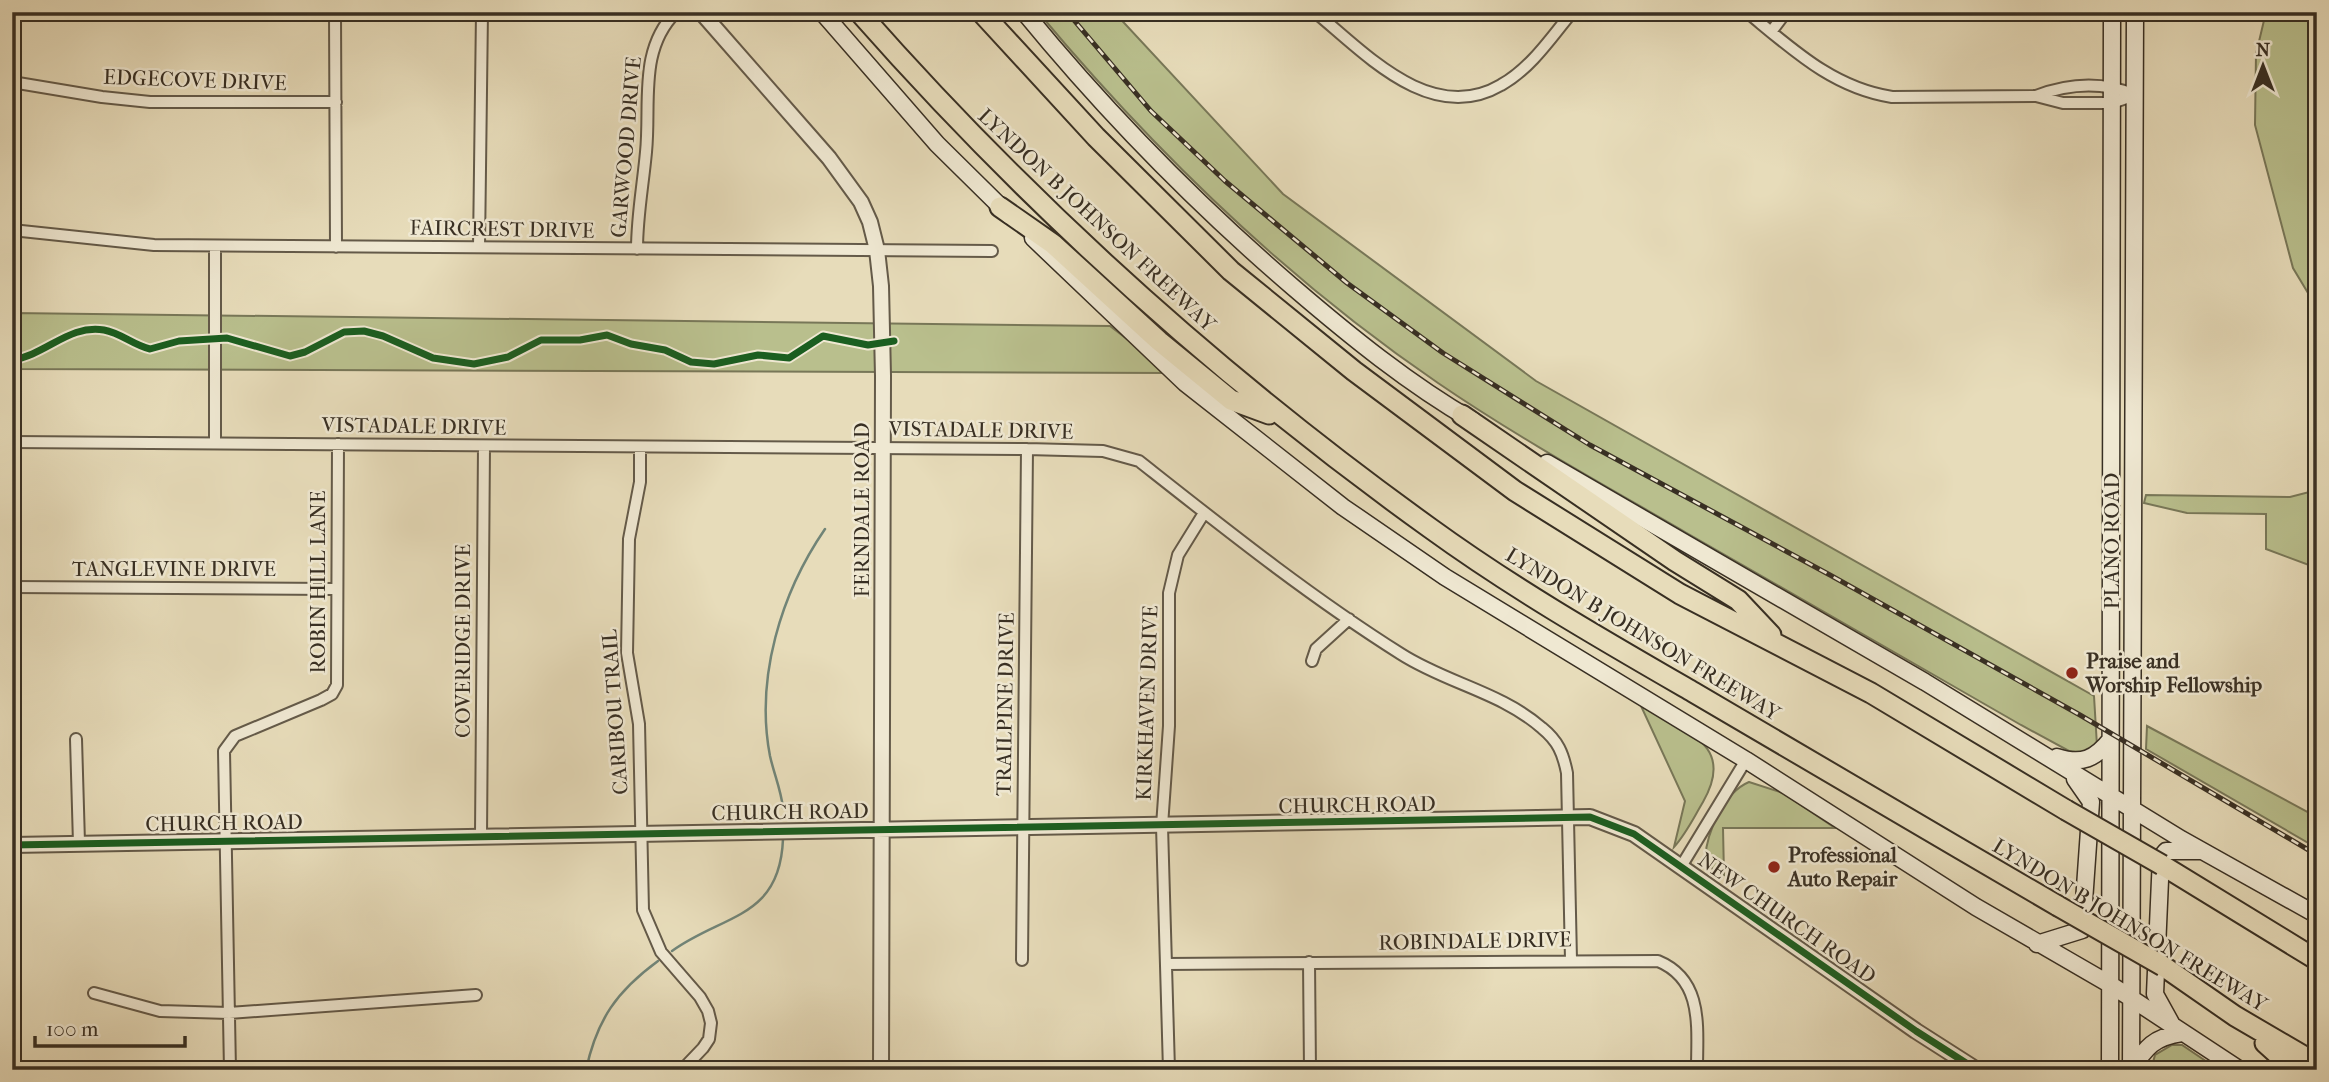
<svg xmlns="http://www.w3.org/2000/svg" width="2329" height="1082" font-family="'IM FELL French Canon',serif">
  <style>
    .green { fill: #b9bf8d; stroke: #787758; stroke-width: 2 }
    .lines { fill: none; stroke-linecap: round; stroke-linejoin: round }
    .stream { stroke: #718477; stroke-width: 2.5 }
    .minor-casing { stroke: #645a49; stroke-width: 14 }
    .tertiary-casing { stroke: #645a49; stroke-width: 18 }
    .secondary-casing { stroke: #382f23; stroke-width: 19 }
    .motorway-casing { stroke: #382f23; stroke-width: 23 }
    .minor { stroke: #efe8d2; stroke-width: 10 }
    .tertiary { stroke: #efe8d2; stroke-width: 14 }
    .secondary { stroke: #efe8d2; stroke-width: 16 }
    .motorway { stroke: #e7dcba; stroke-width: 19 }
    .rail-casing { stroke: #382f23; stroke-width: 5 }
    .rail { stroke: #efe8d2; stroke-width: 2.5; stroke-dasharray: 8; stroke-linecap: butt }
    .motorway-bridge-casing { stroke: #382f23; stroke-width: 23; stroke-linecap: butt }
    .motorway-bridge { stroke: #e7dcba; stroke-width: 19 }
    .cycleway-casing { stroke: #efe8d2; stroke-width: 11 }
    .cycleway { stroke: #1b5e20; stroke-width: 7 }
    .poi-dot { fill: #8f2418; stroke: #efe8d2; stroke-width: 2.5 }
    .labels { text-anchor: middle; stroke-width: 5; stroke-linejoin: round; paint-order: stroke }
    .street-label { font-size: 21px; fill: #382f23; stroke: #efe8d2 }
    .poi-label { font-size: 21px; font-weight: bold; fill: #382f23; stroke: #efe8d2; text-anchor: start }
  </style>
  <rect width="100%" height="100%" fill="#e7dcba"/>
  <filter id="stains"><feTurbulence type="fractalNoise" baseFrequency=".00286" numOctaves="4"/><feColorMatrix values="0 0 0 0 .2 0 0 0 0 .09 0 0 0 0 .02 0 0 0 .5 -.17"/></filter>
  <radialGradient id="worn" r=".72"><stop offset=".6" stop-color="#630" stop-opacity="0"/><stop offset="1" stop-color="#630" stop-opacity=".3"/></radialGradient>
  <path class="green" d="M1038,12h76l169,182 253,187 558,315 3,50 -9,8 -19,-3 -48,-26c-112,-64 -224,-129 -336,-193 -83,-48 -168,-95 -247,-149 -151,-103 -283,-231 -400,-371z
    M2266,12h51v296l-24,-40 -38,-143 1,-71z
    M12,313l1098,13 61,47 -1159,-4z
    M2317,490v78l-51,-19v-35l-79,-1 -43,-10 2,-8 144,2z
    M1641,706c42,25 96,37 62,96 -9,15 -17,32 -29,45l11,-46z
    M2147,726l170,91v31l-171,-99z
    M1749,782l34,11 52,35h-112l1,47 -8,-1 -11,-16c2,-25 18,-65 44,-76z
    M2172,1045h10l37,25h-68l4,-15z"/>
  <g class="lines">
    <path class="stream" d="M783,808c-2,-18 -9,-34 -13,-52 -15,-78 11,-163 55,-227
      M672,951c51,-37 108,-32 111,-112
      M586,1070c11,-51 31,-79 72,-109"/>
    <defs>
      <path id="minor" d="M335,12l1,235
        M1315,12c50,41 116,114 186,73 29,-16 50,-47 71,-73
        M1747,12c45,37 86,76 145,85l144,-1 27,7h49l23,-8
        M1771,32l15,-20
        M12,82l90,15 48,5h186
        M2036,96c34,-13 66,-15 99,-1
        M12,230l142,15 838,6
        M479,247l3,-235
        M637,249c0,-33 6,-64 9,-97 5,-49 -8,-102 30,-140
        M12,442l1015,7 76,2 36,10c85,67 170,135 262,193 45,29 100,38 141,74 16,13 21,25 25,45l4,187
        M215,443v-197
        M640,447v35l-11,57 -2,114 12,71 4,186 18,42 39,45 8,14 3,12 -2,16 -6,9 -21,22
        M12,587l324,2
        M1312,661l4,-12 33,-30
        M76,739l3,104
        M481,836l3,-390
        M1682,865l64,-105
        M1022,960l5,-511
        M1309,962l1,108
        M1166,964l492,-3c46,19 39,67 39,109
        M94,993l66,18 69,2 247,-18
        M230,1070l-6,-319 11,-15 86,-36 11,-6 5,-9 1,-241
        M1169,1070l-7,-244 7,-100v-133l9,-38 26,-42"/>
      <path id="tertiary" d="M701,12l128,146 32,44 9,20 7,28 4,36 2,90 -2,694
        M12,845l1578,-28 44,17 282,197 61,39"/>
      <path id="secondary" d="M822,12l115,132 72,71
        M1024,12c82,100 172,192 270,276 56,48 115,96 179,133
        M1033,238l152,145 158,124 102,70 301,183 230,147 135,78 129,85
        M1547,463l378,219 256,157 136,76
        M2057,757c25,8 38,2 54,-18
        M2037,944l45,-14 9,-128 -16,-23
        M2171,1023l-16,-29 6,-137 5,-6h33
        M2110,1070l2,-1058
        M2131,1070l4,-1058
        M2131,1070c15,-23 23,-33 51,-37"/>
      <path id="motorway" d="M859,12c170,193 362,366 571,516 84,61 173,112 263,164 121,71 243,143 365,214
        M981,12l115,125 135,134 123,100 161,120 165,103 191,99 195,117
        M1000,207l53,37 106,97 72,59 38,14
        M1462,415l213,146 63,39 33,35
        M2162,865l155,95
        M2163,966l72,50 82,48
        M2265,1043l30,27"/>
    </defs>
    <use href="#minor" class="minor-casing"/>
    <use href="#tertiary" class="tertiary-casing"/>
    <use href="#secondary" class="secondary-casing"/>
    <use href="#motorway" class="motorway-casing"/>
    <use href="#minor" class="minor"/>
    <use href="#tertiary" class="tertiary"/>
    <use href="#secondary" class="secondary"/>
    <use href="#motorway" class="motorway"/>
    <defs>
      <path id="rail" d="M1067,12l84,99 74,70 122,102 96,70 147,92 240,130 250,140 237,140"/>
    </defs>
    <use href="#rail" class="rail-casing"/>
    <use href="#rail" class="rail"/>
    <defs>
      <path id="motorway-bridge" d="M2066,810l96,55
        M2058,906l105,60"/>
    </defs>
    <use href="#motorway-bridge" class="motorway-bridge-casing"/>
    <use href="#motorway-bridge" class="motorway-bridge"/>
    <defs>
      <path id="cycleway" d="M12,360c34,-5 57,-36 92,-30 17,3 29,15 46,19l29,-8 48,-3 63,18 15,-4 39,-20 20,-1 19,5 50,22 41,6 34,-7 33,-17h39l27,-5 24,9 34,6 26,12 23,2 44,-9 31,3 34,-22 45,9 26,-4
        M12,845l1578,-28 44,17 282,197 61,39"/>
    </defs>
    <use href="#cycleway" class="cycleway-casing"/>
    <use href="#cycleway" class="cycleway"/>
  </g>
  <g class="poi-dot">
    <circle cx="2072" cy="673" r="7"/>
    <circle cx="1774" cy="867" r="7"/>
  </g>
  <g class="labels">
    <g class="street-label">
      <text transform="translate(195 80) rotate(2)" y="7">EDGECOVE DRIVE</text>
      <text transform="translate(626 147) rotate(-85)" y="7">GARWOOD DRIVE</text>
      <text transform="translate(1097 220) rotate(43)" y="7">LYNDON B JOHNSON FREEWAY</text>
      <text transform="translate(502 229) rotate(1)" y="7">FAIRCREST DRIVE</text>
      <text transform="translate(414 426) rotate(1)" y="7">VISTADALE DRIVE</text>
      <text transform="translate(981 430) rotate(1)" y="7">VISTADALE DRIVE</text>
      <text transform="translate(862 510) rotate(-90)" y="7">FERNDALE ROAD</text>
      <text transform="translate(2112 541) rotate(-90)" y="7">PLANO ROAD</text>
      <text x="174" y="576">TANGLEVINE DRIVE</text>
      <text transform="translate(318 582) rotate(-90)" y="7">ROBIN HILL LANE</text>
      <text transform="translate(1643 634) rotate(31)" y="7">LYNDON B JOHNSON FREEWAY</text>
      <text transform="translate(463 641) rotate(-90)" y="7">COVERIDGE DRIVE</text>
      <text transform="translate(1147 703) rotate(-88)" y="7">KIRKHAVEN DRIVE</text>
      <text transform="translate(1005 704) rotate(-89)" y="7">TRAILPINE DRIVE</text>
      <text transform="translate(615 712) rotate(-94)" y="7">CARIBOU TRAIL</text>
      <text transform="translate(1357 805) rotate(-1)" y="7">CHURCH ROAD</text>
      <text transform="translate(790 812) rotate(-1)" y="7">CHURCH ROAD</text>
      <text transform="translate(224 823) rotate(-1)" y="7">CHURCH ROAD</text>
      <text transform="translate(1787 918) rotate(35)" y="7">NEW CHURCH ROAD</text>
      <text transform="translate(2130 925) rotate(31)" y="7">LYNDON B JOHNSON FREEWAY</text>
      <text transform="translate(1475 941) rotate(-1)" y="7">ROBINDALE DRIVE</text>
    </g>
    <g class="poi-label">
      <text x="2086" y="668">Praise and<tspan x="2086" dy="24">Worship Fellowship</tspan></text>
      <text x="1788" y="862">Professional<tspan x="1788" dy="24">Auto Repair</tspan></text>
    </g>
  </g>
  <rect width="2329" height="1082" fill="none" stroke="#e7dcba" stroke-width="42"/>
  <rect x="14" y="14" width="2301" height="1054" fill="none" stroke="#382f23" stroke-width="3.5"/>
  <rect x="21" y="21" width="2287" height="1040" fill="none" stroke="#382f23" stroke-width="2"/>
  <g transform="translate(2263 66)" stroke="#efe8d2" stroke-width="5" paint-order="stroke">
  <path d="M0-5L12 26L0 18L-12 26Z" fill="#382f23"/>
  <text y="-10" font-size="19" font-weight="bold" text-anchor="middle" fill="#382f23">N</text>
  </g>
  <path d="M35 1036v10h150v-10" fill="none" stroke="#382f23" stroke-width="3.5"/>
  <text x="46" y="1036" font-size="21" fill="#382f23" stroke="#efe8d2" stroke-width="5" paint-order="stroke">100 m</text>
  <rect width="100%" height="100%" filter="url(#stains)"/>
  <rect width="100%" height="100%" fill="url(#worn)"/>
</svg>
